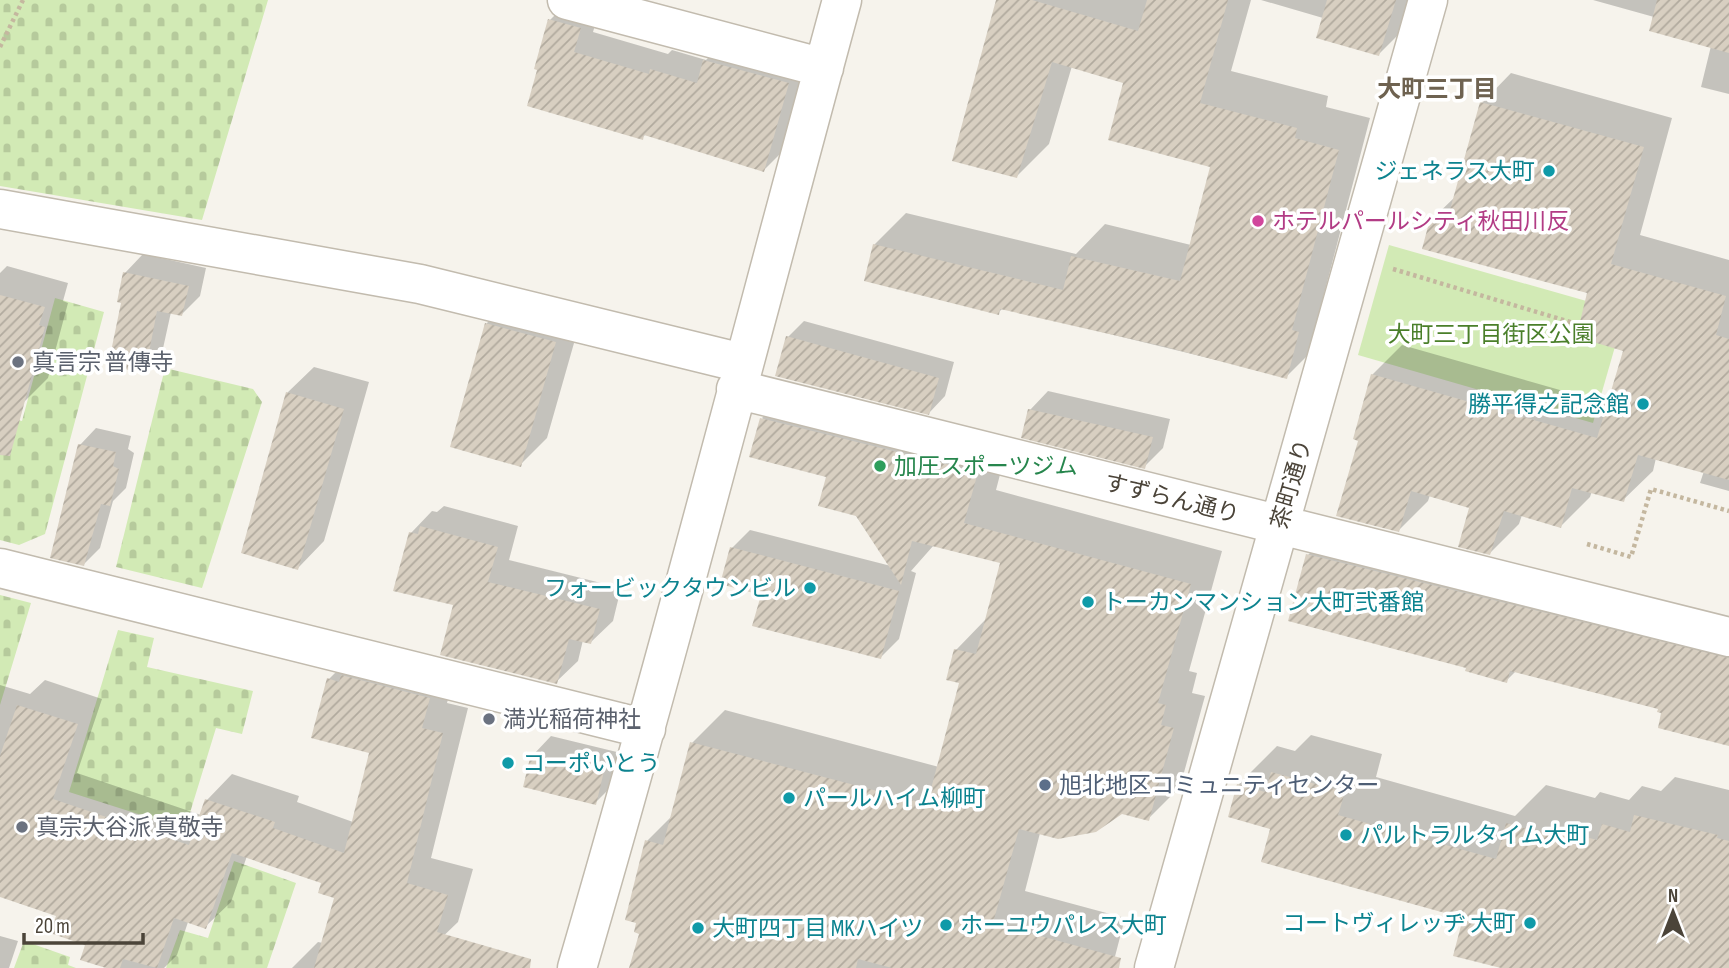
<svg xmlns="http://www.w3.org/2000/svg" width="1729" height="968" font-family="'Sofia Sans Condensed','Noto Sans JP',sans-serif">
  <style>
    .cemetery { fill: url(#cemetery-stones) }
    .green { fill: #d2eab5 }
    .shadow { fill: #0003 }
    .building { fill: url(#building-hatch) }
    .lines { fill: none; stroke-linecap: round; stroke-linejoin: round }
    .minor-casing { stroke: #c2bbae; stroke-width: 41 }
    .path { stroke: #c4b79f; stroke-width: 4.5; stroke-dasharray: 3.5 3.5; stroke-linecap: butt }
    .minor { stroke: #fff; stroke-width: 38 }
    .culture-dot { fill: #0f9aa8; stroke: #fff; stroke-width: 2.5 }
    .hotel-dot { fill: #d1479c; stroke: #fff; stroke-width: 2.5 }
    .worship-dot { fill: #6b7280; stroke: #fff; stroke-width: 2.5 }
    .leisure-dot { fill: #2e9e5b; stroke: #fff; stroke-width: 2.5 }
    .service-dot { fill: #5c6f8a; stroke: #fff; stroke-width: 2.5 }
    .labels { text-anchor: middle; stroke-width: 7; stroke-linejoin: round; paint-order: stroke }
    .culture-label { font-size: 23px; fill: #0d838f; stroke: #fff; text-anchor: start }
    .hotel-label { font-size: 23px; fill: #b23c85; stroke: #fff; text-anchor: start }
    .park-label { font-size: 23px; fill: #4a7f2a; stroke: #fff }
    .worship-label { font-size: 23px; fill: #5b616d; stroke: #fff; text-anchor: start }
    .leisure-label { font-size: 23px; fill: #27864d; stroke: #fff; text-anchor: start }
    .street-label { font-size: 23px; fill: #4b4439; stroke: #fff }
    .service-label { font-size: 23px; fill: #4e5e75; stroke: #fff; text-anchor: start }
    .neighbourhood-label { font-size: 24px; font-weight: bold; fill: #6e6250; stroke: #fff }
  </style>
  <defs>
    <pattern id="cemetery-stones" width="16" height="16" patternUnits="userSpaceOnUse" patternTransform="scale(1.75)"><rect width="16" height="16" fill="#d2eab5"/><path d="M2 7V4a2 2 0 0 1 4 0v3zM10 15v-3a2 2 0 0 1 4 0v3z" fill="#b6ca9c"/></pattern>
    <pattern id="building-hatch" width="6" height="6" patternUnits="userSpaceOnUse" patternTransform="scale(1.75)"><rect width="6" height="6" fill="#d8cfc1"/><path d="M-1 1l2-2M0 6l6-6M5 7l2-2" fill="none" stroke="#b1aa9e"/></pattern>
  </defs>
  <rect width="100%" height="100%" fill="#f6f3ec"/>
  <path class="cemetery" d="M0,0h268l-66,220 -202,-34z
    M55,298l49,14 -59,222 -26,11 -19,-5v-124l22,5z
    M165,368l88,21 9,13 -60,186 -86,-21z
    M0,595l31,8 -31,102z
    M118,630l36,8 -7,29 106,24 -11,43 -26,-6 -31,101 -116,-37z
    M234,861l62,22 -29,85h-101l14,-38 28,8z
    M24,941l46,16 -2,8 8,3h-62z"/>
  <path class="green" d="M1389,245l236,67 -32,111 -235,-68z"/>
  <path class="shadow" d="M570,0l30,8 -7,24 75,22 4,-4 34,10 19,-19 83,22 -24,87 -20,20 -118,-36 -4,4 -112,-34 20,-84z
    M998,0h253l-20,71 97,25 -2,11 44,11 -47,180 7,2 -12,45 -32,32 -283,-69 -5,5 -124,-68 32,-32 170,41 29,-30 86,21 21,-79 -87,-84 -53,-16 -23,78 -32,32z
    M1261,0h158l-6,20 -34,34 -56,-36z
    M1593,0h136v94l-28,-7 10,-41 -57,-29z
    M1511,73l161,45 -32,117 89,25v231l-29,-8 4,-12 -48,-13 -3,13 -30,29 -31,-9 -2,6 -29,29 -39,-11 -3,9 -29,29 -19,-46 -41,-12 -2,6 -29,29 -39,-91 12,-64 30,-30 207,59 16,-54 -36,-58 -158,-72 24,-23 27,-94z
    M143,254l63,14 -6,28 -18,18 -11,-2 -9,41 -18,18 -19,-98z
    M7,266l61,17 -5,18 5,2 -20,75 -24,24 -24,-6v-123z
    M513,297l69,18 -35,123 -27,27 -68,-19 35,-123z
    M804,321l150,41 -9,34 -16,17 -141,-76z
    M314,367l55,15 -45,159 -26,27 -11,-175z
    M794,386l215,54 -13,50 226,61 -33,120 8,2 -5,20 13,3 -25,91 -32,32 -26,-6 -82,20 -15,58 100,27 -13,50h-481l10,-36 6,-91 26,-26 19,-72 33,-33 214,57 22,-86 -5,-31 31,-32 15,-56 -68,-17 -23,26 5,2 -17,66 -18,18 -118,-64 -31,-45 18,-18 141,36 -63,-90 -66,-58z
    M1048,391l122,28 -7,29 -19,19 -114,-57z
    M96,428l35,8 -3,13 6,4 -8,35 -13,13 -13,47 -16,16 -4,-119z
    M444,506l74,20 -9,34 112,28 -8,33 -22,21 -8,-2 -5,21 -22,21 -101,-79 -44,-70 21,-22 5,1z
    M1326,537l403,100v107l-69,-37 -144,-36 -10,10 -38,-14 -160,-112z
    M355,653l100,19 -8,31 21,5 -37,150 42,11 -15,53 -26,25 -12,21h-128l26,-26 5,1 13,-46 -13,-15 -76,-26 -16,46 -26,25 -17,-5 -11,33 -13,13h-53l-53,-53 -58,-20v-210l30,9 15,-14 57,19 -25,74 124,42 6,-15 25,-26 67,22 -2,6 56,20 18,-70 -42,-73z
    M1311,735l71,19 -6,23 139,39 31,-31 49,13 5,-6 29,8 13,-14 19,5 14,-14 54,13v178h-221l-43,-51 -192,-89 -35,-43 39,-39 18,5z
    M551,736l70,17 -7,31 -19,19 -62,-48z
    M0,936l18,5 -9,27h-9z"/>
  <path class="building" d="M996,0h36l106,31 9,-31h81l-28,103 97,25 -2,10 44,12 -47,180 7,2 -12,47 -121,-32 -166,-38 -1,6 -135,-34 9,-37 190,46 8,-34 109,25 30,-114 -102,-27 15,-57 -71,-21 -35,116 -65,-17z
    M1327,0h69l-17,56 -63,-18z
    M1657,0h72v53l-80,-22z
    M548,19l33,9 -7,24 75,22 1,-5 47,14 6,-23 86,23 -25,89 -120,-37 -1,5 -116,-34 10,-36 -3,-1z
    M1480,102l164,45 -33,117 115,32 -10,39 13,4v141l-91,-25 -14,47 -52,-14 -11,40 -57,-17 -14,44 -32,-8 11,-39 -58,-17 -12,41 -63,-16 22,-75 -5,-2 18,-65 226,64 26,-87 -43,-13 2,-7 -4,-1 9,-37 -165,-44 8,-30 16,5z
    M123,272l66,14 -7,30 -25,-5 -12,62 -37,-7 13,-63 -4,-1z
    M0,295l45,12 -6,18 6,2 -35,129 -10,-1z
    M485,323l71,19 -35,125 -71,-20z
    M786,336l153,42 -10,37 -154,-39z
    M286,392l58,17 -46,161 -57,-17z
    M1028,409l125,28 -8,32 -124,-31z
    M760,418l218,54 -14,51 227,61 -33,119 8,2 -5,20 13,3 -25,93 -27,-7 -26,18 -38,7 -39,-10 -26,94 128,35 -2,10h-227l-34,-9 -2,9h-227l10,-34 -5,-2 2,-9 -11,-3 20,-80 18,5 27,-103 237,62 32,-121 -13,-3 8,-31 22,5 24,-91 -88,-22 -11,44 -45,-69 -38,-10 8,-29 -77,-20z
    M78,444l38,8 -3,14 6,3 -9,37 -9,-2 -17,62 -34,-8z
    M420,526l78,21 -10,35 112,27 -9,35 -22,-5 -12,45 -117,-29 13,-50 -60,-14 16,-59 9,2z
    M730,547l169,44 -18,68 -129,-33 9,-31 -41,-11z
    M1306,554l423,104v88l-71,-18 3,-15 -4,-1 1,-3 -148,-38 -3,12 -42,-12 1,-3 -178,-47z
    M341,675l89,23 -8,30 21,5 -36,150 41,12 -11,37 94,27 -1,9h-216l20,-70 -16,-5 3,-10 -89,-30 -26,76 -32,-11 -17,50 -34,-9 -3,9h-14l-26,-8 5,-15 -35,-12 6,-17 -56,-19v-141l17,-51 61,19 -25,75 136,46 16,-46 70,23 -2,6 71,25 25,-100 -58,-15 16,-60 12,4z
    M531,754l73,17 -8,34 -73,-18z
    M1271,772l74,20 -7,23 158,44 10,-36 52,14 2,-7 37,10 5,-16 28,8 4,-17 84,20 -1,3 12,3v127h-228l-48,-12 10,-38 -202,-56 9,-33 -42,-12 9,-33 28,8z"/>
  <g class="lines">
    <defs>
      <path id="minor" d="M567,0l257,68
        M0,209l420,75 322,79
        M736,389l993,248
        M0,568l646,161
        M577,968c94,-321 177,-645 265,-968
        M1154,968l274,-968"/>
    </defs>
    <use href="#minor" class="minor-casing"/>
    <path class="path" d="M0,47l23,-47
      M1393,269l184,55
      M1587,544l44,13 20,-68 78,22"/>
    <use href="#minor" class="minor"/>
  </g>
  <g class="culture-dot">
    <circle cx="1549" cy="171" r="7"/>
    <circle cx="1643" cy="404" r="7"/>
    <circle cx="810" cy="588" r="7"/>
    <circle cx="1088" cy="602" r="7"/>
    <circle cx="508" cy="763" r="7"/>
    <circle cx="789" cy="798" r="7"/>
    <circle cx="1346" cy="835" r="7"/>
    <circle cx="1530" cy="923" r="7"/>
    <circle cx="946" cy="925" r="7"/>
    <circle cx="698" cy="928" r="7"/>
  </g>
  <circle class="hotel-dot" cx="1258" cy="221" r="7"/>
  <g class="worship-dot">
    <circle cx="18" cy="362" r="7"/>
    <circle cx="489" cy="719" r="7"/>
    <circle cx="22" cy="827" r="7"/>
  </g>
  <circle class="leisure-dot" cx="880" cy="466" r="7"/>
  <circle class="service-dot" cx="1045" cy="785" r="7"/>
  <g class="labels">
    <g class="culture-label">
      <text x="1535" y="179" text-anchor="end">ジェネラス大町</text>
      <text x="1629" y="412" text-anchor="end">勝平得之記念館</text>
      <text x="796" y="596" text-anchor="end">フォービックタウンビル</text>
      <text x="1102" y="610">トーカンマンション大町弐番館</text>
      <text x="522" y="771">コーポいとう</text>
      <text x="803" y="806">パールハイム柳町</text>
      <text x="1360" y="843">パルトラルタイム大町</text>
      <text x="1516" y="931" text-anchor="end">コートヴィレッヂ 大町</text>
      <text x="960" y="933">ホーユウパレス大町</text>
      <text x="712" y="936">大町四丁目 MKハイツ</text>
    </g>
    <g class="hotel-label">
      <text x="1272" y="229">ホテルパールシティ秋田川反</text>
    </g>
    <g class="park-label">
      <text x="1491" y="342">大町三丁目街区公園</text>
    </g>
    <g class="worship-label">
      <text x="32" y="370">真言宗 普傳寺</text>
      <text x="503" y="727">満光稲荷神社</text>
      <text x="36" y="835">真宗大谷派 真敬寺</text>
    </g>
    <g class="leisure-label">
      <text x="894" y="474">加圧スポーツジム</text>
    </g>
    <g class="street-label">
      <text transform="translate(1291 484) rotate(-74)" y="8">茶町通り</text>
      <text transform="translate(1172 498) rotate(14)" y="8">すずらん通り</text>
    </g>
    <g class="service-label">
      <text x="1059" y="793">旭北地区コミュニティセンター</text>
    </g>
    <g class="neighbourhood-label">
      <text x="1437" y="97">大町三丁目</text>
    </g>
  </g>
  <g transform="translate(1673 912)" stroke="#ffffff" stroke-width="5" paint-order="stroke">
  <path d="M0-5L12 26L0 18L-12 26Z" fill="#4b4439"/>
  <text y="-10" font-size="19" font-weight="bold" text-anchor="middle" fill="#4b4439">N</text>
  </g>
  <path d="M24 933v10h119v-10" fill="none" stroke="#4b4439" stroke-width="3.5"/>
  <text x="35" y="933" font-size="21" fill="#4b4439" stroke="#ffffff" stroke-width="5" paint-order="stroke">20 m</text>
</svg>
